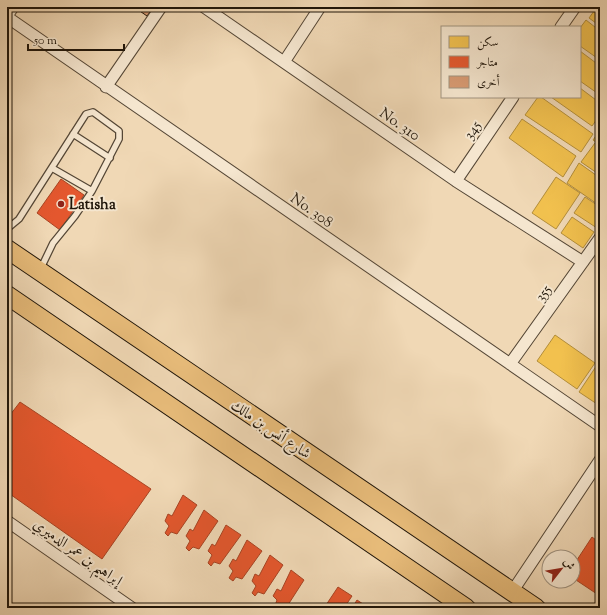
<svg xmlns="http://www.w3.org/2000/svg" width="607" height="615" font-family="'Sorts Mill Goudy',Amiri,serif">
  <style>
    .homes { fill: #f2c14e; stroke: #b38e3a }
    .shops { fill: #e4572e; stroke: #a94423 }
    .building { fill: #d79971; stroke: #20160a }
    .lines { fill: none; stroke-linecap: round; stroke-linejoin: round }
    .service-casing { stroke: #544635; stroke-width: 8 }
    .minor-casing { stroke: #544635; stroke-width: 13 }
    .primary-casing { stroke: #20160a; stroke-width: 20 }
    .service { stroke: #f5e6cf; stroke-width: 5.5 }
    .minor { stroke: #f5e6cf; stroke-width: 11 }
    .primary { stroke: #e8bc7a; stroke-width: 18 }
    .poi-dot { fill: #8f2418; stroke: #f5e6cf; stroke-width: 1.5 }
    .labels { text-anchor: middle; stroke-width: 4; stroke-linejoin: round; paint-order: stroke }
    .street-label { font-size: 15px; fill: #20160a; stroke: #f5e6cf }
    .poi-label { font-size: 15px; font-weight: bold; fill: #20160a; stroke: #f5e6cf; text-anchor: start }
  </style>
  <rect width="100%" height="100%" fill="#f0d8b5"/>
  <filter id="stains"><feTurbulence type="fractalNoise" baseFrequency=".005" numOctaves="4"/><feColorMatrix values="0 0 0 0 .2 0 0 0 0 .09 0 0 0 0 .02 0 0 0 .5 -.17"/></filter>
  <radialGradient id="worn" r=".72"><stop offset=".6" stop-color="#630" stop-opacity="0"/><stop offset="1" stop-color="#630" stop-opacity=".3"/></radialGradient>
  <path class="homes" d="M597,7h3v19l-11,-8z
    M586,20l14,11v29l-20,-14v-18z
    M580,51l20,15v29l-20,-14z
    M580,88l20,15v12l-8,11 -41,-29h29z
    M538,97h3l52,37 -12,18 -56,-37z
    M522,119l54,37 -13,21 -54,-39z
    M600,130v15l-7,-5z
    M595,143l5,4v28l-19,-13z
    M579,163l21,15v28l-33,-23z
    M556,177l24,16 -24,36 -24,-16z
    M585,197l15,10v16l-3,5 -23,-15z
    M572,217l22,15 -11,16 -22,-15z
    M555,335l40,28 -18,26 -40,-28z
    M597,365l3,1v40l-21,-14z"/>
  <path class="shops" d="M61,179l23,16 -24,35 -23,-17z
    M20,402l131,87 -49,70 -95,-67v-73z
    M183,495l14,10 -20,29 -6,-2 -3,4 -3,-3 4,-7 -4,-5 3,-7 4,2z
    M204,510l14,11 -19,28 -6,-2 -4,4 -3,-3 4,-7 -4,-5 4,-7 3,2z
    M226,525l15,10 -21,29 -6,-2 -3,4 -3,-3 4,-8 -4,-4 4,-7 3,2z
    M592,537l8,6v53l-27,-18v-12z
    M247,540l15,11 -20,28 -6,-2 -3,4 -4,-3 4,-7 -4,-5 4,-7 3,2z
    M270,555l13,10 -19,29 -6,-2 -3,4 -3,-3 4,-7 -4,-5 3,-7 4,2z
    M291,570l13,10 -18,28h-12l3,-8 -4,-4 4,-7 4,2z
    M338,587l14,9 -8,12h-20z
    M357,600l12,8h-17z"/>
  <path class="building" d="M134,7h20l-7,9z"/>
  <g class="lines">
    <defs>
      <path id="service" d="M73,134l37,24
        M52,168l40,23
        M7,229l12,-10 67,-105 7,-2 26,19v8l-27,52 -17,25 -22,27 -12,25"/>
      <path id="minor" d="M204,7l252,174 127,81
        M7,16l6,-9
        M7,17l593,409
        M561,27l14,-20
        M284,62l36,-55
        M106,87l55,-80
        M456,181l57,-84
        M510,364l90,-126
        M7,521l125,87
        M512,592l88,-132"/>
      <path id="primary" d="M7,249l529,359
        M7,295l459,313"/>
    </defs>
    <use href="#service" class="service-casing"/>
    <use href="#minor" class="minor-casing"/>
    <use href="#primary" class="primary-casing"/>
    <use href="#service" class="service"/>
    <use href="#minor" class="minor"/>
    <use href="#primary" class="primary"/>
  </g>
  <circle class="poi-dot" cx="61" cy="204" r="4"/>
  <g class="labels">
    <g class="street-label">
      <text transform="translate(400 124) rotate(35)" y="5">No. 310</text>
      <text transform="translate(472 130) rotate(-56)" y="5">345</text>
      <text transform="translate(312 210) rotate(35)" y="5">No. 308</text>
      <text transform="translate(543 293) rotate(-54)" y="5">355</text>
      <text transform="translate(271 429) rotate(34)" y="5">شارع أنس بن مالك</text>
      <text transform="translate(78 552) rotate(35)" y="5">إبراهيم بن عمر الدميري</text>
    </g>
    <g class="poi-label">
      <text x="69" y="209">Latisha</text>
    </g>
  </g>
  <rect width="607" height="615" fill="none" stroke="#f0d8b5" stroke-width="24"/>
  <rect x="8" y="8" width="591" height="599" fill="none" stroke="#20160a" stroke-width="2"/>
  <rect x="12" y="12" width="583" height="591" fill="none" stroke="#20160a"/>
  <rect x="441" y="26" width="140" height="72" fill="#f5e6cf" stroke="#a09380"/>
  <rect x="449" y="36" width="20" height="12" fill="#f2c14e" stroke="#a09380"/>
  <text x="477" y="46" font-size="12" fill="#20160a">سكن</text>
  <rect x="449" y="56" width="20" height="12" fill="#e4572e" stroke="#a09380"/>
  <text x="477" y="66" font-size="12" fill="#20160a">متاجر</text>
  <rect x="449" y="76" width="20" height="12" fill="#d79971" stroke="#a09380"/>
  <text x="477" y="86" font-size="12" fill="#20160a">أخرى</text>
  <g transform="translate(561 569) rotate(59)"><circle r="19" fill="#f5e6cf" stroke="#a09380"/>
  <path d="M0-3L7 15L0 10L-7 15Z" fill="#8f2418"/>
  <text y="-6" font-size="11" font-weight="bold" text-anchor="middle" fill="#20160a">ش</text>
  </g>
  <path d="M28 44v6h96v-6" fill="none" stroke="#20160a" stroke-width="2"/>
  <text x="34" y="44" font-size="12" fill="#20160a" stroke="#f5e6cf" stroke-width="3" paint-order="stroke">50 m</text>
  <rect width="100%" height="100%" filter="url(#stains)"/>
  <rect width="100%" height="100%" fill="url(#worn)"/>
</svg>
